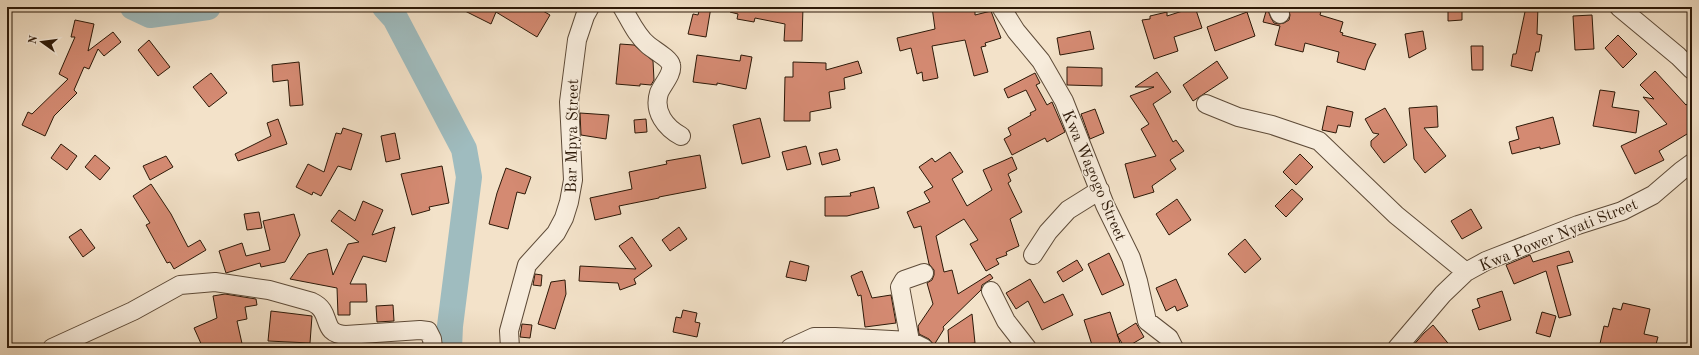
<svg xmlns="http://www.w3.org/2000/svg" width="1699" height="355" font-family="'Old Standard TT',serif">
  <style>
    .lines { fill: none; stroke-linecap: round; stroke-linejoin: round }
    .river { stroke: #9fbcbf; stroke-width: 26 }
    .building { fill: #d48a72; stroke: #2d1908 }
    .minor-casing { stroke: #5e4b38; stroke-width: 20 }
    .minor { stroke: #f7ecdc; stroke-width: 18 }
    .labels { text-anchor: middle; stroke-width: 3; stroke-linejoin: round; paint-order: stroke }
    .street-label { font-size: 16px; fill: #2d1908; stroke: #f7ecdc }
  </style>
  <rect width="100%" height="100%" fill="#f3e2c9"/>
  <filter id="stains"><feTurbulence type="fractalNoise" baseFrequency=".005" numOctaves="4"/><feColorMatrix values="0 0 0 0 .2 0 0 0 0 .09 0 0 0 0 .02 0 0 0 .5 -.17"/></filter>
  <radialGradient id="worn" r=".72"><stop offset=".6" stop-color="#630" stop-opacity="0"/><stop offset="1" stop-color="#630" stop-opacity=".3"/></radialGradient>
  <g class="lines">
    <path class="river" d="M133,7l17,8 58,-8
      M385,7l10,11 69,131 5,28 -19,149 -1,22"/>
  </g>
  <path class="building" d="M457,7h79l14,8 -13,22 -41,-25 -5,12z
    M700,7h11l-5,30 -18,-3 5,-20 5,1z
    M730,7h73l-1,34h-18l1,-17 -30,-6 -1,4 -17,-3 1,-5 -8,-2z
    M932,7h43v8l16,-4 10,27 -16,5 1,3 -5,1 7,25 -14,4 -9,-36 -33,6 6,32 -15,3 -1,-9 -5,2 -6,-26 -11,3 -3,-13 38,-9z
    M1195,7l7,21 -28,9 4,14 -24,8 -12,-39 8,-1v-3l17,-4v4z
    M1288,7h19l14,4 -1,4 23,7 -3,10 3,1 -1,2 34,9 -8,16 -3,10 -28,-8 2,-10 -34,-9 -2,9 -28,-7 5,-19 -17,-4 4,-14 4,10 3,5 5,1 5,-1 5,-3 1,-5z
    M1448,7h14v13l-14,1z
    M1526,7h12l-1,27 5,1 -3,17h-3l-4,19 -21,-5 2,-12h3z
    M1247,12l8,24 -40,15 -8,-24z
    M1592,15l2,34 -19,1 -2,-34z
    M75,20l19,4 -6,27 25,-19 8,10 -17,14 -6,-7 -9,20 -5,-2 -10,23 3,3 -23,23 -9,20 -23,-11 6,-13 4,2 36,-35 -9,-5 16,-37h-4z
    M1090,31l4,18 -34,6 -3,-17z
    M1423,31l3,18 -17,9 -4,-24z
    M1618,35l19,19 -14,14 -18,-20z
    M149,40l21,27 -12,9 -20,-26z
    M620,44l14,1 19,16 1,19 -3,5 -11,-1v2l-24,-2z
    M1471,46h12v24h-11z
    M697,55l43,6 1,-6 11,2 -6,32 -29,-6v2l-24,-3z
    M858,61l4,12 -18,5 1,11 -16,3 2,16 -21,4v9h-26l1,-44h8v-15l33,1v7z
    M1217,61l11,17 -35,23 -10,-16z
    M299,62l4,43 -13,1 -2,-26 -15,2 -1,-17z
    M1067,67l35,1v18l-35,-1z
    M1655,71l31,34 6,-4v30l-33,20 5,9 -29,14 -14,-28 46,-22 -24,-27 11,2 -14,-14z
    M1157,72l14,20 -18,12 20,38 3,-2 8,11 -14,9 6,9 -24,17 2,6 -20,6 -9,-34 31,-8 -15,-27 8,-5 -19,-28 24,-9h-19z
    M211,73l16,20 -18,14 -16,-20z
    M1035,73l5,10 -4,2 11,20 5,-3 13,30 -18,10 -2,-4 -33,17 -8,-16 7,-4 -3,-7 23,-13 -1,-2 6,-3 -10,-20 -18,8 -4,-9z
    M1600,90l15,2 -3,15 27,4 -3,22 -43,-7z
    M1327,106l26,6 -3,15 -12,-2 -2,8 -14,-3z
    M1437,106l1,21 -14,1 22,28 -21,17 -11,-14 -5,-51z
    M1385,108l22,37 -23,18 -13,-17v-5l8,-7 -6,-1 -8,-14z
    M1095,109l9,24 -14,6 -9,-25z
    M580,113l29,2 -3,24 -25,-4z
    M1553,117l7,27 -20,5v-2l-28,7 -3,-12 10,-3 -3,-12z
    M760,118l10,39 -28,7 -9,-39z
    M278,119l9,25 -49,17 -3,-7 36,-18 -4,-13z
    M646,119l1,13 -12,1 -1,-13z
    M343,128l19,6 -11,36 -13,-4 -17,30 -8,-4 -1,3 -16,-8 12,-23 16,8 12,-39 5,1z
    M395,133l5,26 -14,3 -5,-26z
    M61,144l16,12 -10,14 -16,-12z
    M806,146l5,18 -24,6 -5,-18z
    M837,149l3,11 -18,5 -3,-12z
    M950,152l13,20 -11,7 15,27 25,-16 -9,-20 29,-13 5,12 -9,5 3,7 -3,2 14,29 -12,7 9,27 -13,6 1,3 -11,4 3,5 -13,7 -16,-27 8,-4 -14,-21 -28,17 8,36 8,-2 6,24 32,-20 3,4 -11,7 -1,5 -38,37 1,2 -10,16 -5,-6 -10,-5 -1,-8 15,-22 -6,-21 5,-3 2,-5v-5l-5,-6 -8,-38 -7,2 -7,-16 23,-10 -6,-10 9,-5 -14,-20 13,-9 3,4z
    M1300,154l13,13 -17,18 -13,-13z
    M95,155l15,13 -10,12 -15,-13z
    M700,155l6,33 -47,9v1l-40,8 2,8 -26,6 -5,-22 42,-9 -3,-17 38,-8 -1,-3z
    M166,156l7,11 -23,13 -7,-14z
    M442,166l7,37 -20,4 1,3 -18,5 -11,-41z
    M506,168l25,9 -6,17 -8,-2 -9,37 -19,-5 8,-31z
    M151,184l20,30 17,33 12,-7 6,10 -32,19 -4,-7 -3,1 -5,-9 -16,-29 4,-2 -17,-27z
    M874,187l5,21 -32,8h-22v-19l26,-1 -1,-3z
    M1292,189l11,10 -17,18 -11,-11z
    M1177,199l14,21 -22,15 -13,-21z
    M363,201l20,9 -11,25 23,-8 -9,35 -23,-6 -13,28h16l1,18h-17v13h-12l-1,-27 -47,-9 18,-25 19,-5 6,26 15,-31 11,-2 -28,-21 8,-11 16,11z
    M1471,209l11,19 -20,11 -11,-18z
    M259,212l3,16 -15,2 -3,-16z
    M294,214l6,21 -15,27 -24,5 -1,-4 -34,10 -7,-22 23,-8 4,13 24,-6 -7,-29z
    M679,227l8,12 -17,12 -8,-11z
    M81,229l14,19 -12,9 -14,-20z
    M632,237l20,29 -18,13 2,5 -16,6 -2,-7 -39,-2 1,-15 56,3 -17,-23z
    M1245,239l16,20 -16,14 -17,-19z
    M1569,251l4,11 -16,4 14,49 -12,3 -13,-47 -32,13 -8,-19 24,-10 3,7z
    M1109,253l15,32 -22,10 -14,-31z
    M1077,260l6,10 -20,12 -6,-10z
    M790,261l19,5 -3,15 -20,-4z
    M862,271l10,27 19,-3 5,28 -31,4 -4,-32 -3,1 -7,-20z
    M535,274l7,1 -1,11 -8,-1z
    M1030,279l14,24 19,-9 10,21 -31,15 -14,-29 -12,8 -10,-16z
    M1176,279l12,27 -11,5 -2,-5 -9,5 -10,-23z
    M565,280l1,14 -11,35 -17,-5 13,-42z
    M1502,291l9,29 -32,10 -7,-20 8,-3 -3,-8z
    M225,294l31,5 1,6 -12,2 2,12 -10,2 6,27h-40l-9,-20 23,-10 -4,-22z
    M1623,303l27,6 -6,25 14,3 -3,11h-56l5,-22 4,1 5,-19 8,2z
    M393,305l1,16 -17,1 -1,-16z
    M683,310l14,3 -2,9 5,1 -3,14 -24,-5 3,-15 5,1z
    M271,311l41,5 -2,27 -42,-2z
    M1110,312l10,31 -15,5h-12l-9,-28z
    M1542,312l14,4 -6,21 -14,-4z
    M972,314l3,29 -26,3 -1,-16z
    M1136,323l8,14 -19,11 -8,-13z
    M522,324l10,1 -2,13 -10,-1z
    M1433,325l19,23h-41l13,-15z"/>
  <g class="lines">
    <defs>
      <path id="minor" d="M622,7c8,13 14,28 26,38 6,5 22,14 23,20 2,9 -9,20 -12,28 -6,19 7,35 22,43
        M1001,7l15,24 25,30 23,40 41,104 26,53 7,23 9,40 22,17 5,10
        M1277,7l3,7
        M1619,7l59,49 14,14
        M1206,104l32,13 34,8 47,16 77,74 70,57
        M1033,255l15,-23 20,-22 32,-20
        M991,291l15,30 21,27
        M910,341l-10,-54 4,-7 20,-7
        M52,348l81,-37 47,-26 35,-3 54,8 43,12c22,10 7,32 34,33l74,-5 8,1 4,8 1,9
        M510,348l-1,-17 18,-66 29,-32 8,-15 5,-16 4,-22 -4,-78 8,-62 8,-24 5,-9
        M790,348l24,-11h21l75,4 14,7
        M1397,348l46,-54 23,-22 20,-11 92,-36 44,-14 31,-16 28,-24 11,-8"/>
    </defs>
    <use href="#minor" class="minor-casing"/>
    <use href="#minor" class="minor"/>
  </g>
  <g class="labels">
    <g class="street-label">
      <text transform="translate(571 136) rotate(-89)" y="6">Bar Mpya Street</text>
      <text transform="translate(1095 175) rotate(67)" y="6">Kwa Wagogo Street</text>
      <text transform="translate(1558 234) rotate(-22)" y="6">Kwa Power Nyati Street</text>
    </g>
  </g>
  <rect width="1699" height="355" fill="none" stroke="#f3e2c9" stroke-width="24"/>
  <rect x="8" y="8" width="1683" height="339" fill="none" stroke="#2d1908" stroke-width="2"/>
  <rect x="12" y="12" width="1675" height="331" fill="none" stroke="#2d1908"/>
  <g transform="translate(42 42) rotate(284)" stroke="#f7ecdc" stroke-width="3" paint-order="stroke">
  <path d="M0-3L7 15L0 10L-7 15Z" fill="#2d1908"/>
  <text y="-6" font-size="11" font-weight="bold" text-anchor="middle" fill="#2d1908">N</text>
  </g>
  <rect width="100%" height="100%" filter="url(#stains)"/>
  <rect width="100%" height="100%" fill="url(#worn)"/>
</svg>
